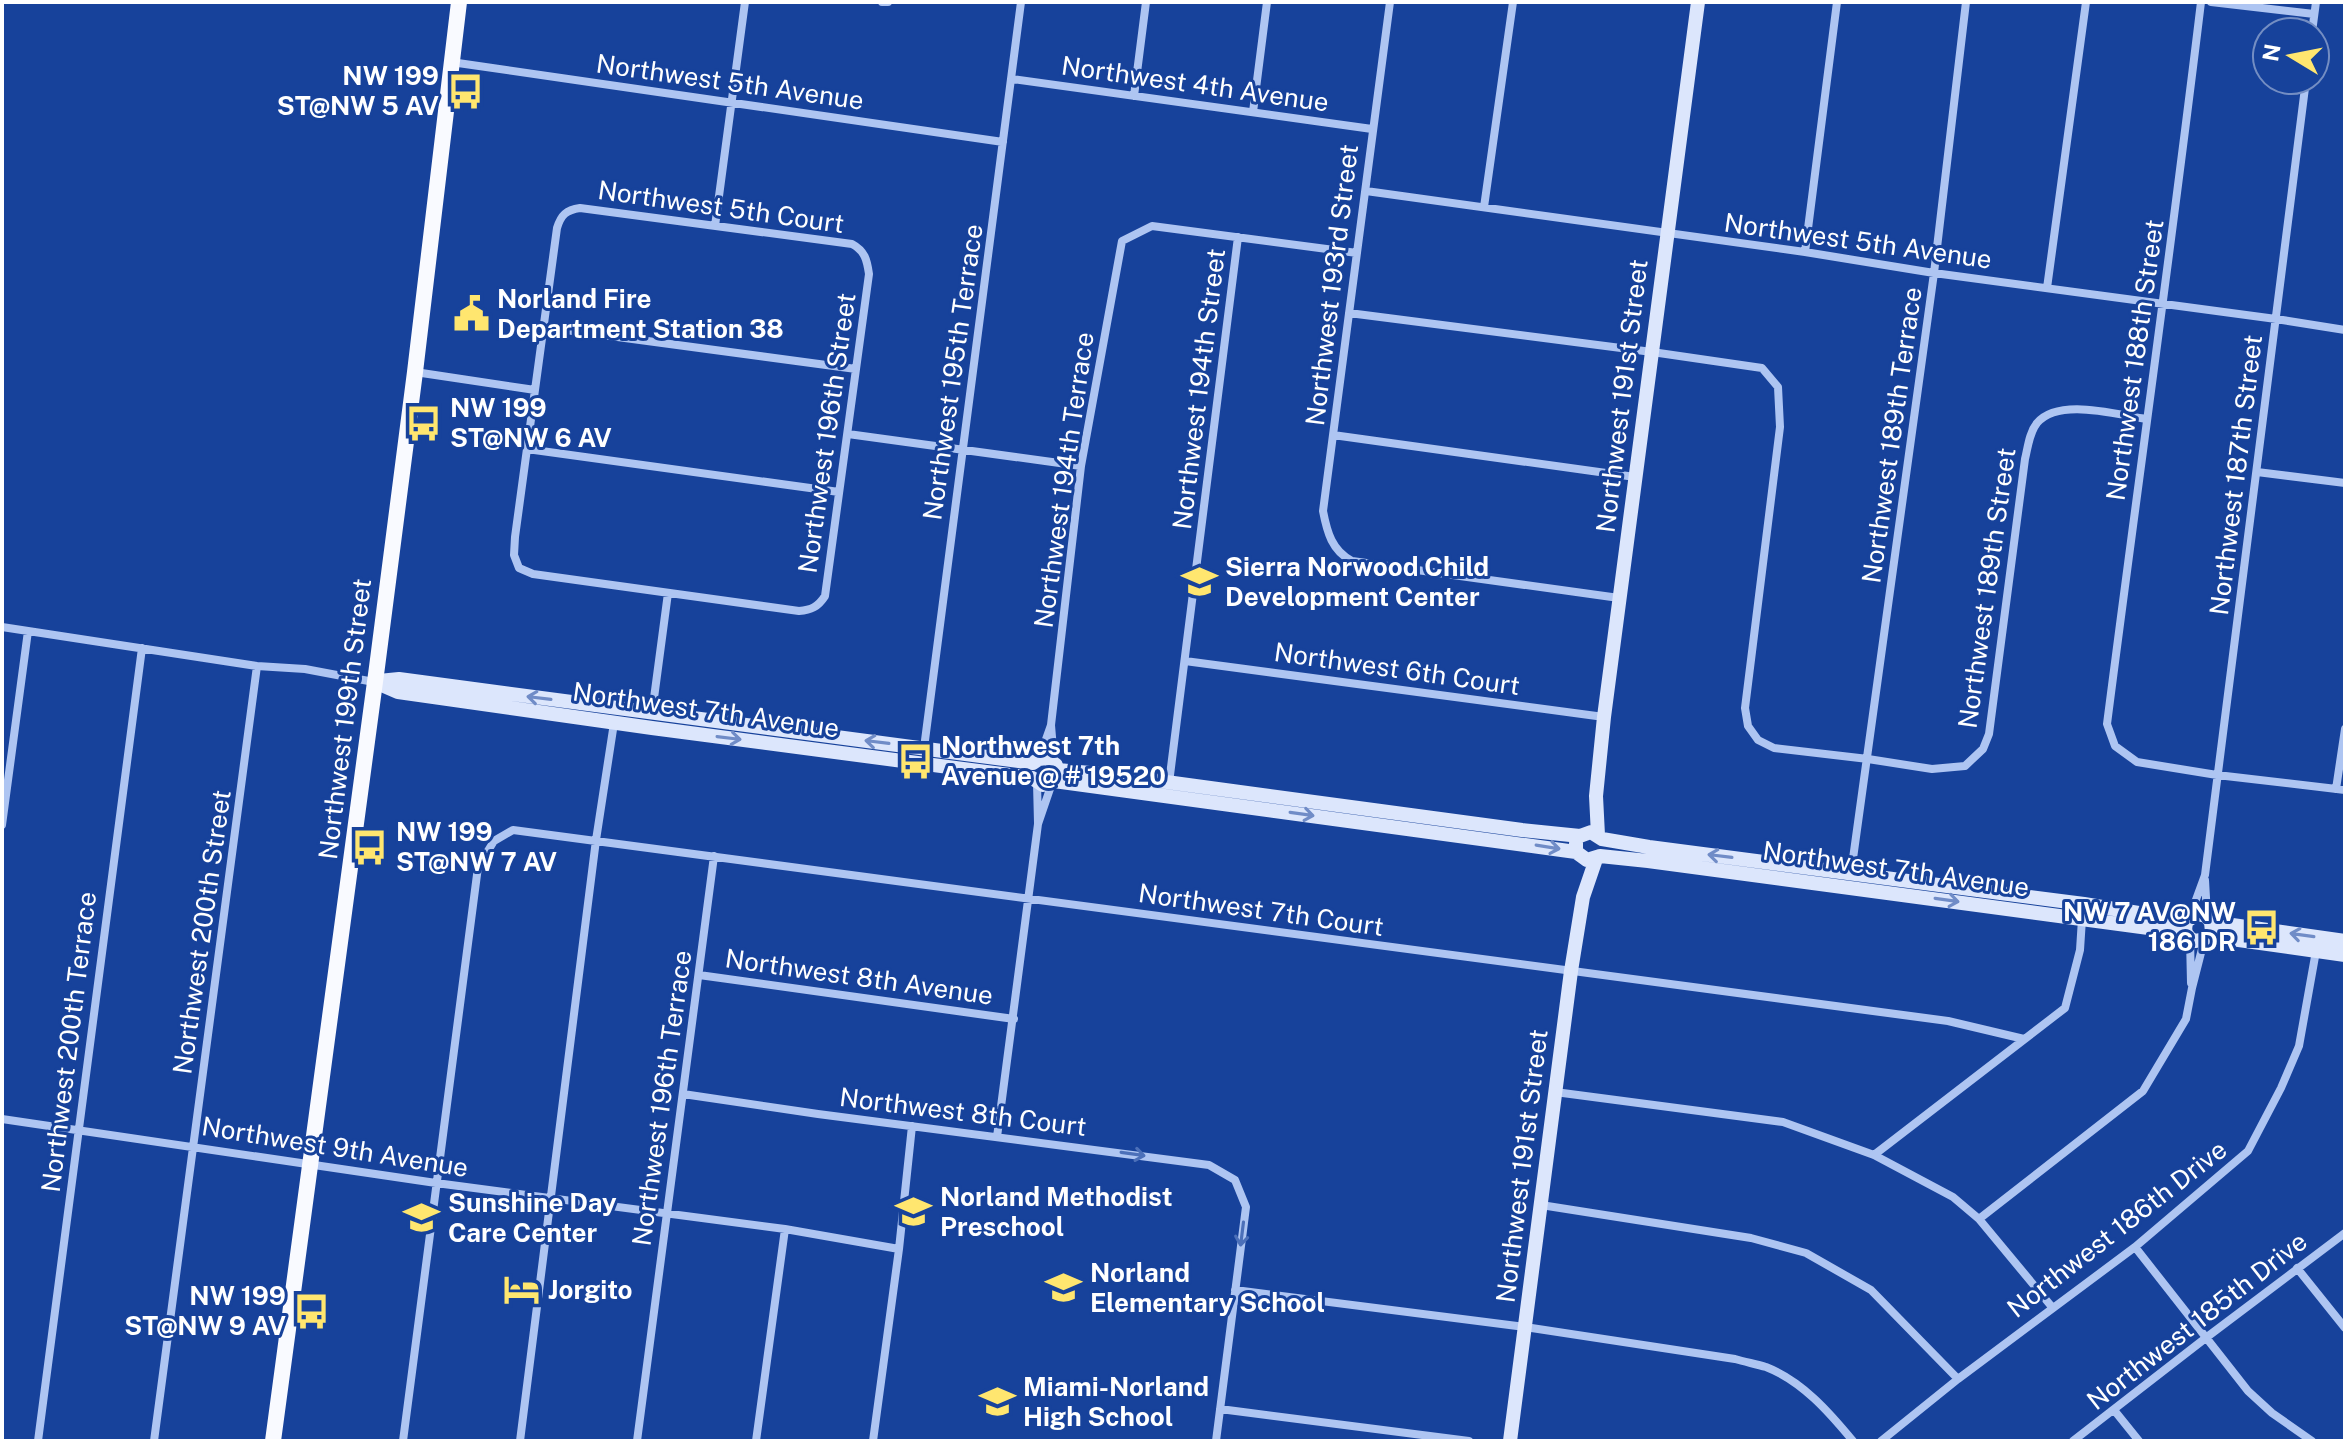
<svg xmlns="http://www.w3.org/2000/svg" width="2347" height="1443" font-family="'Public Sans',sans-serif">
  <style>
    .lines { fill: none; stroke-linecap: round; stroke-linejoin: round }
    .street { stroke: #aec5f2; stroke-width: 8 }
    .secondary { stroke: #dce6fc; stroke-width: 14 }
    .primary { stroke: #f9faff; stroke-width: 16 }
    .oneway { stroke: #708cc7 }
    .oneway2 { stroke: #4c70b9 }
    .labels { text-anchor: middle; stroke-width: 6; stroke-linejoin: round; paint-order: stroke }
    .poi-label { font-size: 26px; font-weight: bold; fill: #fff; stroke: #17429b; text-anchor: start }
    .street-label { font-size: 26px; fill: #fff; stroke: #17429b }
  </style>
  <rect width="100%" height="100%" fill="#17429b"/>
  <g class="lines">
    <path class="street" d="M882,2h6
      M1390,2l-67,509c4,21 9,40 29,50l267,37
      M2201,2c-29,241 -63,481 -94,722l8,22 22,16 80,13 128,15
      M2211,2l103,12
      M2312,32l4,-30
      M451,62l552,80
      M1013,79l359,50
      M1134,96l12,-94
      M1253,112l14,-110
      M1366,191l439,61 129,21 342,46 69,11
      M1484,207l29,-205
      M580,208l272,36c13,7 15,16 17,30l-44,322c-7,11 -14,14 -26,15l-266,-37 -14,-6 -5,-13 1,-18 42,-309c4,-13 9,-18 23,-20z
      M715,226l30,-224
      M1805,252l32,-250
      M2047,288l39,-286
      M1349,313l303,39 110,16 16,19 2,40 -35,281 3,18 10,14 16,8 94,11 64,10 33,-3 18,-17 6,-15 36,-275c3,-12 4,-26 12,-36 22,-26 80,-8 110,-4
      M543,327l313,42
      M415,372l120,18
      M848,434l233,32
      M1333,435l302,42
      M527,449l312,43
      M2257,472l88,11
      M2,627l255,39 48,3 69,13
      M1185,661l419,56
      M652,713l16,-120
      M924,748l97,-746
      M1039,759l12,-34
      M1054,761l-3,-36 30,-259 41,-225 30,-15 205,27
      M1037,783l1,40
      M1169,783l69,-546
      M2336,789l9,-60
      M2,825l26,-194
      M1851,873l83,-600 32,-271
      M2205,880l2,36
      M2190,916l15,-41 101,-795
      M2190,939l1,44
      M699,975l315,44
      M1555,1092l228,30 91,33 79,42 26,22 73,88
      M683,1094l135,20 391,51 26,15 11,27 -30,234
      M2,1119l434,64 349,46 114,20
      M997,1137l41,-313 14,-41
      M1874,1155l191,-147 15,-58 2,-31
      M1541,1205l210,33 55,15 65,37 87,89
      M1979,1219l164,-128 43,-72 6,-31 12,-47
      M2135,1247l113,144 24,22 40,28
      M2297,1268l48,60
      M1235,1290l290,37 210,32c10,3 21,5 31,8 36,14 63,45 87,74
      M1220,1409l249,32
      M2114,1410l25,31
      M38,1441l104,-793
      M154,1441l103,-775
      M403,1441l75,-574 16,-26 19,-11 1435,191 76,18
      M520,1441l76,-601 18,-117
      M637,1441l77,-585
      M756,1441l29,-212
      M873,1441l26,-192 13,-123
      M1881,1441l77,-62 177,-132 113,-96 33,-63 18,-42 17,-95
      M2073,1441l134,-104 138,-104"/>
    <path class="secondary" d="M379,681l20,-2 634,84 6,-4 7,-1 10,7 1,12
      M375,682l23,10 254,36 380,50 11,7 11,-4 522,71
      M1058,770l64,6 400,54 58,6 11,-4 11,7 47,8 435,57 103,17
      M1598,835l-2,-39 8,-79 94,-715
      M1576,843v9l11,8 13,-4 48,5 538,72
      M2211,922l1,10 -5,7 -12,2c-9,-4 -12,-11 -8,-20l10,-7 9,2 5,6 134,19
      M2210,936l135,19
      M1510,1441l61,-470 12,-74 13,-38"/>
    <path class="primary" d="M273,1441l104,-774 38,-295 44,-370"/>
  </g>
  <defs><path id="oneway-shaft" d="M-6 0H5M1.5-3L5.5 0L1.5 3" fill="none" stroke-width="1.6" stroke-linecap="round" stroke-linejoin="round" transform="scale(2)"/></defs>
  <g class="oneway">
    <use href="#oneway-shaft" transform="translate(539 698) rotate(-173)"/>
    <use href="#oneway-shaft" transform="translate(729 738) rotate(7)"/>
    <use href="#oneway-shaft" transform="translate(877 742) rotate(-173)"/>
    <use href="#oneway-shaft" transform="translate(1302 814) rotate(8)"/>
    <use href="#oneway-shaft" transform="translate(1548 847) rotate(9)"/>
    <use href="#oneway-shaft" transform="translate(1720 856) rotate(-173)"/>
    <use href="#oneway-shaft" transform="translate(1947 900) rotate(8)"/>
    <use href="#oneway-shaft" transform="translate(2302 935) rotate(-172)"/>
  </g>
  <g class="oneway2">
    <use href="#oneway-shaft" transform="translate(1133 1154) rotate(8)"/>
    <use href="#oneway-shaft" transform="translate(1242 1234) rotate(97)"/>
  </g>
  <defs>
    <symbol id="bus-bare" viewBox="-9 -9 18 18"><path d="M-5-6H5V4H4V6H2V4H-2V6H-4V4H-5ZM-3.5-4V0h7V-4ZM-3.5 1.2v1.5H-2V1.2ZM2 1.2v1.5H3.5V1.2Z" fill="#ffe66f" stroke="#17429b" stroke-width="2.5" paint-order="stroke"/></symbol>
    <symbol id="civic-bare" viewBox="-9 -9 18 18"><path d="M-.6-6.5H3V-4.5H.6V-3L4-1V1h2V6H-6V1h2V-1L-.6-3ZM-1.2 2.5V6h2.4V2.5Z" fill="#ffe66f" stroke="#17429b" stroke-width="2.5" paint-order="stroke"/></symbol>
    <symbol id="school-bare" viewBox="-9 -9 18 18"><path d="M0-5L7-2L0 1L-7-2ZM-4 1L0 2.5L4 1V4Q0 6-4 4Z" fill="#ffe66f" stroke="#17429b" stroke-width="2.5" paint-order="stroke"/></symbol>
    <symbol id="hotel-bare" viewBox="-9 -9 18 18"><path d="M-6-4.5h1.5V1H6V5H4.5V3h-9V5H-6ZM-4 0a1.8 1.8 0 1 1 3.6 0ZM.5 0V-2.5h3Q6-2.5 6 0Z" fill="#ffe66f" stroke="#17429b" stroke-width="2.5" paint-order="stroke"/></symbol>
  </defs>
  <g fill-rule="evenodd">
    <use href="#bus-bare" x="440" y="66" width="51" height="51"/>
    <use href="#civic-bare" x="446" y="288" width="51" height="51"/>
    <use href="#bus-bare" x="398" y="398" width="51" height="51"/>
    <use href="#school-bare" x="1174" y="556" width="51" height="51"/>
    <use href="#bus-bare" x="890" y="736" width="51" height="51"/>
    <use href="#bus-bare" x="344" y="822" width="51" height="51"/>
    <use href="#bus-bare" x="2236" y="902" width="51" height="51"/>
    <use href="#school-bare" x="888" y="1186" width="51" height="51"/>
    <use href="#school-bare" x="396" y="1192" width="51" height="51"/>
    <use href="#school-bare" x="1038" y="1262" width="51" height="51"/>
    <use href="#hotel-bare" x="496" y="1264" width="51" height="51"/>
    <use href="#bus-bare" x="286" y="1286" width="51" height="51"/>
    <use href="#school-bare" x="972" y="1376" width="51" height="51"/>
  </g>
  <g class="labels">
    <g class="poi-label">
      <text x="439" y="85" text-anchor="end">NW 199<tspan x="439" dy="30">ST@NW 5 AV</tspan></text>
      <text x="497" y="308">Norland Fire<tspan x="497" dy="30">Department Station 38</tspan></text>
      <text x="450" y="417">NW 199<tspan x="450" dy="30">ST@NW 6 AV</tspan></text>
      <text x="1225" y="576">Sierra Norwood Child<tspan x="1225" dy="30">Development Center</tspan></text>
      <text x="941" y="755">Northwest 7th<tspan x="941" dy="30">Avenue @ # 19520</tspan></text>
      <text x="396" y="841">NW 199<tspan x="396" dy="30">ST@NW 7 AV</tspan></text>
      <text x="2236" y="921" text-anchor="end">NW 7 AV@NW<tspan x="2236" dy="30">186 DR</tspan></text>
      <text x="940" y="1206">Norland Methodist<tspan x="940" dy="30">Preschool</tspan></text>
      <text x="448" y="1212">Sunshine Day<tspan x="448" dy="30">Care Center</tspan></text>
      <text x="1090" y="1282">Norland<tspan x="1090" dy="30">Elementary School</tspan></text>
      <text x="548" y="1299">Jorgito</text>
      <text x="286" y="1305" text-anchor="end">NW 199<tspan x="286" dy="30">ST@NW 9 AV</tspan></text>
      <text x="1023" y="1396">Miami-Norland<tspan x="1023" dy="30">High School</tspan></text>
    </g>
    <g class="street-label">
      <text transform="translate(730 82) rotate(8)" y="9">Northwest 5th Avenue</text>
      <text transform="translate(1195 84) rotate(8)" y="9">Northwest 4th Avenue</text>
      <text transform="translate(721 207) rotate(8)" y="9">Northwest 5th Court</text>
      <text transform="translate(1858 241) rotate(8)" y="9">Northwest 5th Avenue</text>
      <text transform="translate(1332 285) rotate(-83)" y="9">Northwest 193rd Street</text>
      <text transform="translate(2135 360) rotate(-82)" y="9">Northwest 188th Street</text>
      <text transform="translate(953 372) rotate(-82)" y="9">Northwest 195th Terrace</text>
      <text transform="translate(1199 389) rotate(-83)" y="9">Northwest 194th Street</text>
      <text transform="translate(1622 396) rotate(-83)" y="9">Northwest 191st Street</text>
      <text transform="translate(827 433) rotate(-82)" y="9">Northwest 196th Street</text>
      <text transform="translate(1892 435) rotate(-82)" y="9">Northwest 189th Terrace</text>
      <text transform="translate(2236 475) rotate(-83)" y="9">Northwest 187th Street</text>
      <text transform="translate(1064 480) rotate(-82)" y="9">Northwest 194th Terrace</text>
      <text transform="translate(1987 588) rotate(-82)" y="9">Northwest 189th Street</text>
      <text transform="translate(1397 669) rotate(8)" y="9">Northwest 6th Court</text>
      <text transform="translate(706 710) rotate(8)" y="9">Northwest 7th Avenue</text>
      <text transform="translate(345 719) rotate(-83)" y="9">Northwest 199th Street</text>
      <text transform="translate(1896 869) rotate(8)" y="9">Northwest 7th Avenue</text>
      <text transform="translate(1261 910) rotate(8)" y="9">Northwest 7th Court</text>
      <text transform="translate(202 932) rotate(-82)" y="9">Northwest 200th Street</text>
      <text transform="translate(859 977) rotate(8)" y="9">Northwest 8th Avenue</text>
      <text transform="translate(69 1042) rotate(-83)" y="9">Northwest 200th Terrace</text>
      <text transform="translate(662 1098) rotate(-82)" y="9">Northwest 196th Terrace</text>
      <text transform="translate(963 1112) rotate(7)" y="9">Northwest 8th Court</text>
      <text transform="translate(335 1147) rotate(9)" y="9">Northwest 9th Avenue</text>
      <text transform="translate(1522 1166) rotate(-83)" y="9">Northwest 191st Street</text>
      <text transform="translate(2117 1229) rotate(-38)" y="9">Northwest 186th Drive</text>
      <text transform="translate(2197 1321) rotate(-38)" y="9">Northwest 185th Drive</text>
    </g>
  </g>
  <rect width="2347" height="1443" fill="none" stroke="#ffffff" stroke-width="8"/>
  <g transform="translate(2291 56) rotate(280)"><circle r="38" fill="#17429b" stroke="#748ec3" stroke-width="2"/>
  <path d="M0-6L14 30L0 20L-14 30Z" fill="#ffe66f"/>
  <text y="-12" font-size="22" font-weight="bold" text-anchor="middle" fill="#ffffff">N</text>
  </g>
</svg>
